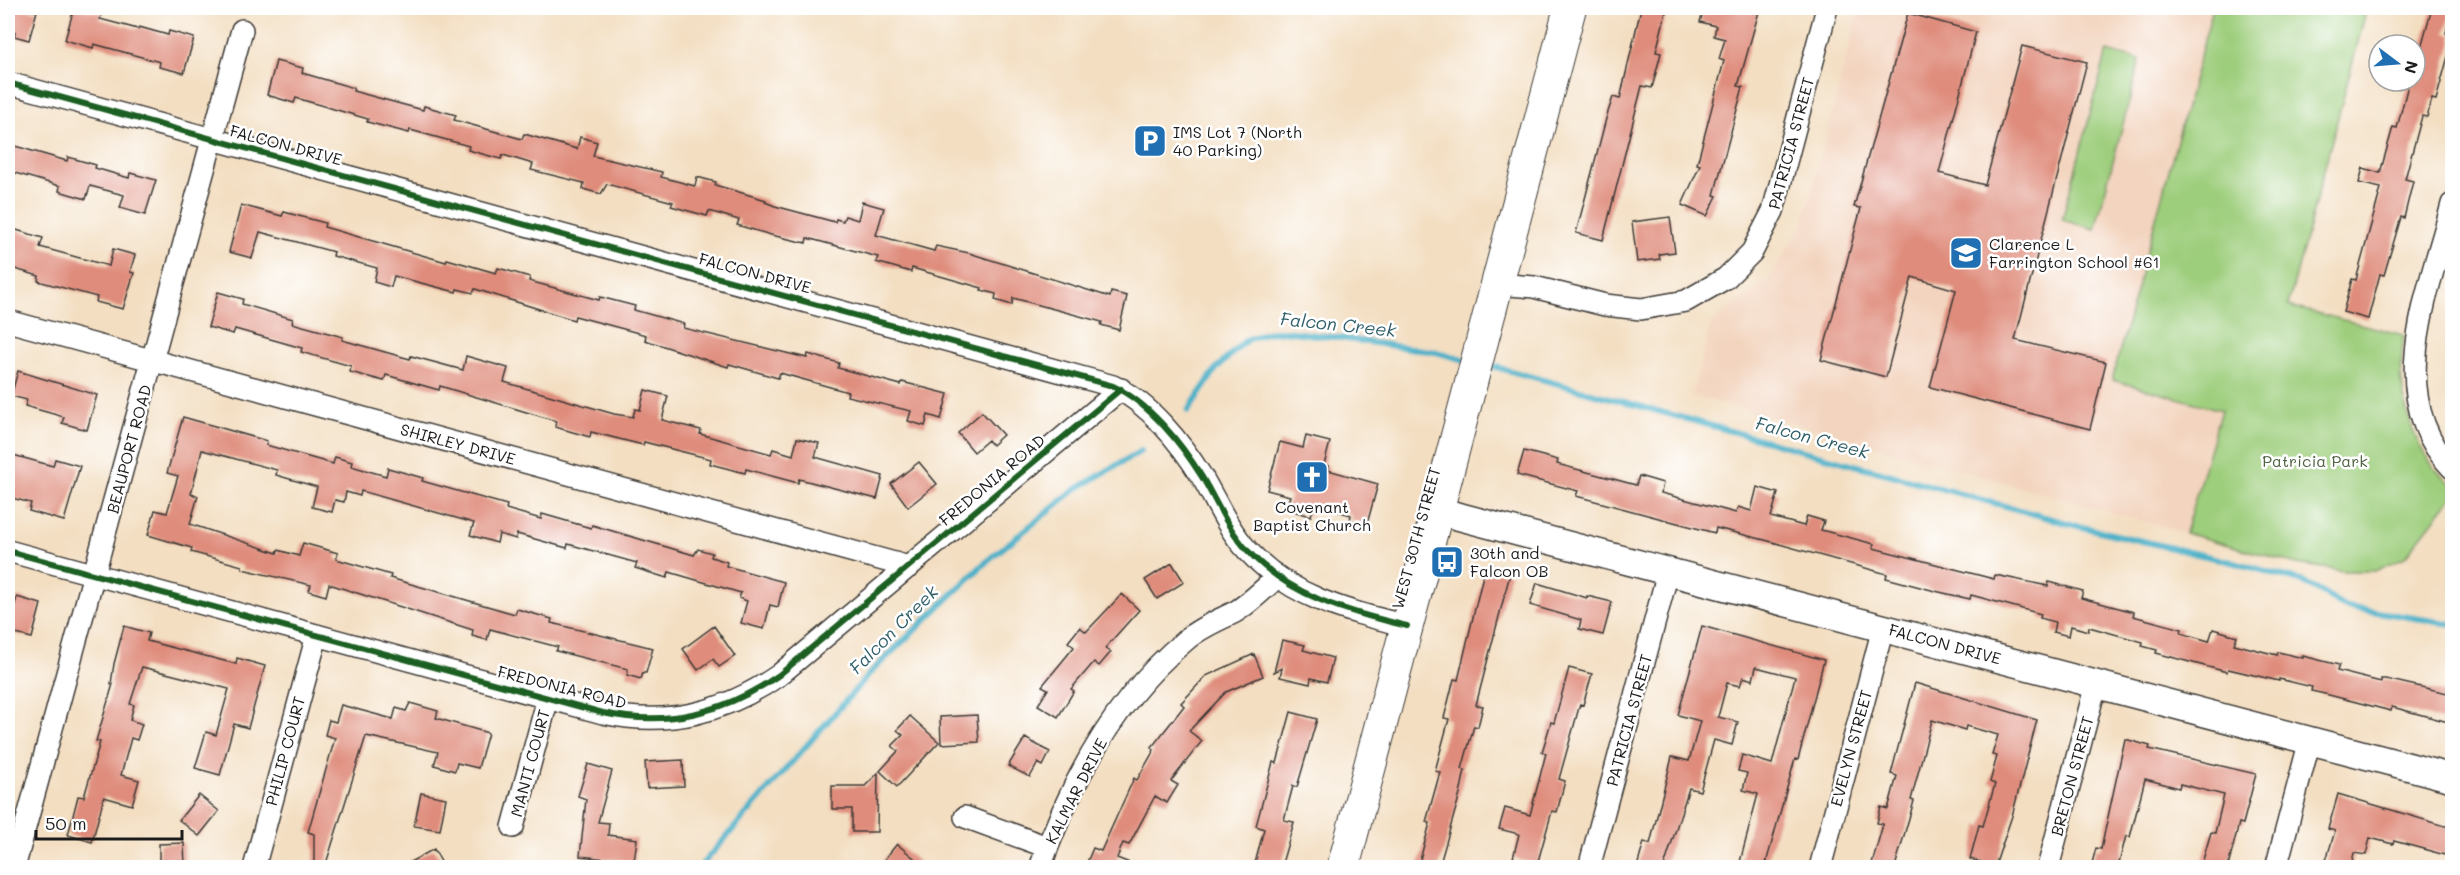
<svg xmlns="http://www.w3.org/2000/svg" width="2460" height="875" font-family="Mali,sans-serif">
  <style>
    .built { fill: #f3d4be }
    .green { fill: #9dce7c; stroke: #5c754c; stroke-width: 1.5 }
    .lines { fill: none; stroke-linecap: round; stroke-linejoin: round }
    .stream { stroke: #49b0c8; stroke-width: 6 }
    .building { fill: #df8c7b }
    .minor-casing { stroke: #3c3935; stroke-width: 24 }
    .tertiary-casing { stroke: #3c3935; stroke-width: 30 }
    .secondary-casing { stroke: #3c3935; stroke-width: 34 }
    .minor { stroke: #fff; stroke-width: 21 }
    .tertiary { stroke: #fff; stroke-width: 27 }
    .secondary { stroke: #fff; stroke-width: 32 }
    .cycleway-casing { stroke: #fff; stroke-width: 10 }
    .cycleway { stroke: #1b5e20; stroke-width: 6 }
    .labels { text-anchor: middle; stroke-width: 5; stroke-linejoin: round; paint-order: stroke }
    .poi-label { font-size: 16px; fill: #1c1c1c; stroke: #fff; text-anchor: start }
    .street-label { font-size: 16px; fill: #1c1c1c; stroke: #fff }
    .park-label { font-size: 16px; fill: #506342; stroke: #fff }
    .water-label { font-size: 18px; font-style: italic; fill: #305f69; stroke: #fff }
  </style>
  <rect width="100%" height="100%" fill="#fff"/>
  <filter id="ink" filterUnits="userSpaceOnUse"><feTurbulence type="fractalNoise" baseFrequency=".0167" numOctaves="2"/><feDisplacementMap in="SourceGraphic" scale="12" xChannelSelector="R" yChannelSelector="G"/><feConvolveMatrix kernelMatrix="1 2 1 2 8 2 1 2 1" color-interpolation-filters="sRGB"/></filter>
  <filter id="wash" filterUnits="userSpaceOnUse"><feTurbulence type="fractalNoise" baseFrequency=".008" numOctaves="4" result="noise"/><feDisplacementMap in="SourceGraphic" scale="24" xChannelSelector="R" yChannelSelector="G"/><feGaussianBlur stdDeviation="1.35" result="paint"/><feColorMatrix in="noise" values="0 0 0 0 0 0 0 0 0 0 0 0 0 0 0 0 0 1.4 0 .05"/><feComposite in="paint" operator="in"/></filter>
  <g filter="url(#wash)">
    <rect width="100%" height="100%" fill="#f3dec1"/>
    <path class="built" d="M1859,8h104l36,9 74,-9h140l-101,371 109,31 -36,123 -493,-138 19,-72 57,-42 35,-57z"/>
    <path class="green" d="M2213,8h154l-79,298 116,29c-9,53 5,116 48,150v12l-47,60 -30,14h-31l-47,-7 -112,-31 36,-123 -109,-30z
      M2107,51l33,9 -45,169 -33,-9z"/>
    <g class="lines">
      <path class="stream" d="M1485,364l593,162 162,38 64,18 42,25 106,17
        M1188,411l28,-42 30,-29 19,-7 19,-2 49,6 103,15 33,9
        M699,868l173,-197 116,-111 88,-71 65,-38"/>
    </g>
    <g id="blocks">
      <path class="building" d="M8,8l29,3 -8,29 -15,-4 1,-4 -7,-2z
        M74,8l28,5 -2,6 38,10 1,-2 29,8 1,-4 25,7 -10,35 -25,-6 1,-5 -66,-18 -1,4 -28,-8z
        M1641,8h26l-11,44 5,1 -9,35 -10,-2 -39,154 -27,-7 31,-118 6,-18 7,2z
        M1704,8h56l-22,78 5,1 -29,108 3,1 -10,20 -25,-11 18,-40 -3,-1 27,-103 -5,-2 6,-20 -11,-3 2,-10 -16,-4z
        M2432,8h20l-6,25 6,2v7l-16,58 -4,-1 -5,18 -5,-1 -17,63 8,2 -9,37 -3,-1 -17,58 -4,-1 -12,45 -25,-7 9,-33 4,1 25,-92 -22,-5 4,-15 17,5 13,-46 4,1 12,-47h6v-12z
        M1908,13l68,19 -37,141 46,12 37,-139 65,16 -72,278 91,22 -16,67 -160,-42 26,-97 -44,-13 -26,100 -65,-17 40,-152 -7,-1z
        M276,61l27,7 -1,5 52,15 -1,3 70,19 1,-4 32,9 -2,5 68,19 2,-5 53,15 3,-12 17,5 -4,14 69,16 -1,5 34,9 2,-9 19,5 -1,3 51,15 -1,2 10,4 60,16 1,-3 7,2 2,-5 13,4 4,-18 22,6 -8,27 58,16 2,-5 33,7 141,44 1,-5 16,4 -8,34 -18,-5 1,-3 -89,-24 -1,7 -17,-5 1,-6 -15,-4 1,-2 -70,-20 -1,4 -35,-10 2,-5 -71,-19 -1,5 -35,-8 -34,-10 2,-5 -30,-9 -2,5 -36,-10 2,-4 -66,-18 -6,10 -18,-5 1,-6 -53,-13 2,-6 -30,-9 -2,4 -33,-9 1,-4 -59,-16 -1,3 -42,-11 1,-3 -72,-21 -2,5 -27,-8z
        M8,144l59,17 1,-4 28,8 -1,3 34,10 1,-5 26,7 -11,35 -25,-7 4,-13 -34,-9 -4,13 -27,-8 1,-5 -52,-15z
        M241,205l41,11 2,-4 41,11 -1,4 122,35 1,-3 49,14 2,-5 32,9 -1,4 70,19 1,-3 35,9 -1,4 50,14 -1,4 124,30 1,-4 31,9 -1,5 63,17 1,-3 46,12 -7,25 -13,-4 -3,11 -17,-5 3,-10 -64,-15 1,-4 -68,-19 -2,5 -49,-14 -1,3 -83,-27 1,-5 -71,-19 -1,4 -99,-31 -2,4 -16,-4 -1,3 -62,-16 -3,11 -17,-5 3,-14 -44,-12 1,-4 -74,-20 -8,26 -23,-6z
        M1670,217l5,35 -16,2 1,5 -23,3 -5,-40z
        M13,229l30,9 -3,9 69,19 4,-17 22,6 -5,17 4,1 -11,36 -27,-7 1,-5 -59,-16 1,-5 -31,-9v-26h2z
        M218,292l25,7 -1,5 51,15 -1,4 51,14 -1,3 68,19 1,-3 52,14 3,-14 42,12 -4,14 110,32 19,3 2,-8 5,1 5,-20 23,6 -6,24 39,10 -1,4 71,20 2,-5 20,6 4,-17 22,5 -4,14 68,19 -6,23 -78,-20 -1,4 -52,-14 -1,4 -35,-9 1,-5 -67,-17 -1,3 -52,-13 -1,5 -35,-10 1,-6 -116,-35 -1,4 -53,-15 -2,6 -34,-9 1,-6 -50,-14 1,-4 -67,-19 -2,5 -25,-7z
        M18,371l79,24 -10,35 -25,-7 2,-6 -39,-11 2,-6 -16,-4z
        M982,412l21,23 -11,10 -4,-5 -14,12 -16,-19z
        M183,417l84,24 -1,4 67,19 2,-7 17,5 -1,4 35,10 2,-8 35,10 -1,3 85,24 -1,4 35,10 1,-5 49,14 1,-3 102,30 4,-6 14,4 -1,4 16,5 -1,4 58,16 -6,25 -8,-2 -6,24 -23,-6 6,-22 -8,-3 2,-5 -72,-21 -2,6 -32,-10 2,-5 -69,-19 -1,4 -50,-14 -1,5 -17,-5 -2,9 -27,-8 4,-12 -113,-32 -1,5 -14,-4 -2,10 -9,-2 -3,12 -20,-5 5,-20 -41,-12 1,-5 -75,-20 -11,44 7,2 -8,28 87,29 1,-3 21,6 4,-13 35,10 -2,6 55,16 -1,3 125,36 2,-5 35,10 -1,4 102,25 -7,25h-3l-2,6 -14,-4 1,-6 -72,-18 2,-4 -68,-18 -3,11 -15,-4 1,-6 -144,-46 -3,12 -17,-5 2,-6 -69,-16v-3l-51,-14 1,-4 -44,-13 7,-25 12,3 11,-37 -11,-3z
        M1306,436l24,6 -6,23 5,1 -1,4 50,14 -11,40 -17,-4 1,-5 -37,-10 -3,11 -25,-7 4,-13 -23,-6 13,-48 23,6z
        M1524,451l34,9 -1,4 79,21 3,-9 24,7 -2,10 75,20 2,-6 13,4 6,-24 21,6 -7,24 33,9 3,-10 17,5 -3,9 53,14 -1,4 121,31 1,-4 53,11 1,-4 34,9 -2,7 53,14 -1,4 49,13 -1,4 28,8 4,-12 24,7 -3,8 43,11 1,-3 25,6v-2l36,9 -2,6 44,11v-3h5l66,15v29l-60,-16 -1,4 -66,-17 -14,-3 1,-4 -33,-8v2l-51,-12 -1,3 -71,-19 1,-3 -15,-4 1,-4 -54,-15 -1,4 -17,-5 -2,10 -16,-4 2,-10 -15,-4 1,-4 -70,-19 -1,4 -35,-8 -49,-13 1,-4 -122,-34 -49,-12 -1,5 -139,-37 2,-5 -61,-16z
        M13,455l40,11 2,-7 25,7 -16,55 -35,-10 2,-8 -23,-6v-22z
        M919,462l18,22 -29,23 -17,-23z
        M1172,563l12,19 -27,17 -12,-19z
        M1485,567l25,7 -34,131 7,1 -5,21 -4,-1 -12,43 3,1 -5,24 -21,73h-21l12,-44 -4,-1 14,-50 -5,-1 14,-52 -5,-1 10,-39 4,1z
        M1537,583l50,15v-2l25,6 -9,33 -24,-6 2,-9 -51,-15z
        M1122,594l17,16 -34,38 6,4 -12,14 -5,-4 -23,27 3,2 -16,26 -20,-12 10,-16 -6,-3 32,-39 -6,-5 12,-15 6,5z
        M17,597l24,7 -9,34 -24,-6z
        M124,626l25,7 -2,8 89,23 1,-6 28,8 -17,62 -14,-4 -14,51 -25,-7 11,-36 10,3 13,-46 -87,-22 -12,37 4,1 -4,15 12,4 -5,16 -6,-2 -10,37 18,5 -7,25 -28,-8 -12,45 -24,-7 10,-39 6,1 16,-55 -4,-1 17,-57h-2l3,-20z
        M714,626l21,30 -16,11 -6,-8 -15,11 -15,-21z
        M1702,626l122,34 -26,100 -3,-1 -30,108 -25,-5 18,-68 -15,-4 4,-17 -9,-2 4,-16 30,9 23,-87 -39,-10 -3,13 -10,-3 -3,9 -13,-3 -9,34 20,5 -6,23 -18,-5 -14,51 -11,-3 -25,79h-27l7,-25 6,2 22,-87 17,4 11,-40 -22,-6z
        M1282,640l23,5 -2,5 30,8 -6,24 -16,-4 -1,6 -30,-7 2,-9 -8,4z
        M1254,654l9,22 -37,16 -37,39 13,10 -31,40 7,4 -11,18 -12,-7 -26,49 -6,-2 -6,15 23,9h-55l8,-19 8,3 33,-73 3,2 17,-30 -3,-2 33,-42 -3,-3 25,-27z
        M1569,668l23,6 -9,31 -3,-1 -21,75 6,2 -8,31 -5,-1 -15,54 -24,-7 6,-24 -20,-5 6,-21 25,7 16,-62 -4,-1 9,-30 3,1z
        M1915,683l122,37 -25,96 -17,50 -25,-7 9,-34 4,1 12,-42 -5,-2 7,-26 -5,-1 6,-20 -32,-9 -1,4 -33,-10 -21,80 3,1 -19,66h-24l12,-43 -6,-1 4,-16 7,2 9,-33 -6,-2z
        M410,703l28,8 -2,7 52,15 -10,35 -21,-5 -2,8 -21,-6 4,-13 -72,-16 -41,131h-11v-33l-6,-2 27,-94 -10,-3 4,-15 7,2 5,-17 52,14 3,-11 10,3z
        M1291,712l26,7 -20,68 -4,-1 -9,34 10,2 -13,45h-27l10,-38 -8,-3 17,-64 4,1z
        M977,715l2,27 -38,2 -1,-27z
        M910,716l29,26 -42,45 -17,-16 18,-20 -6,-5 11,-11 -6,-5z
        M1025,738l25,14 -7,14 -5,-3 -8,14 -22,-11z
        M2125,739l25,7 -1,3 107,25 -13,50 -4,-1 -11,44h-27l10,-35 4,1 9,-38 -44,-11 -1,4 -34,-9 -15,58 -4,-1 -8,31h-27l5,-19 5,1z
        M683,760l1,26 -37,2 -2,-26z
        M588,764l24,7 -14,51 11,1 -1,12 29,4 -3,23 -54,-6 6,-57 -8,-3z
        M878,773l-1,59h-25v-23h-20v-23h33z
        M421,793l25,5 -6,32 -26,-4z
        M2338,794l114,34v29l-58,-16 -1,3 -23,-6 -4,17 -12,-2 -3,14h-27l11,-36 -7,-2z
        M199,795l20,16 -20,25 -20,-16z
        M184,843l1,24h-26v-23z
        M897,844l28,23h-47z
        M434,849l10,18h-43z"/>
    </g>
  </g>
  <g filter="url(#ink)">
    <use href="#blocks" fill-opacity="0" stroke="#3c3935" stroke-width="1.5"/>
    <g class="lines">
      <defs>
        <path id="minor" d="M8,83l1105,303c36,17 68,57 89,91 15,25 25,51 46,74 44,47 99,60 159,75
          M2452,204c-21,83 -71,191 0,264
          M1498,284l36,3 71,18 36,4 45,-8 40,-23 26,-26 21,-41 54,-203
          M8,321l901,246
          M8,551l595,162c65,14 121,0 176,-38l342,-286
          M965,817l82,30
          M513,827l35,-129
          M14,868l228,-838
          M254,868l63,-233
          M1040,868c30,-85 76,-171 147,-229 14,-12 32,-19 48,-27 15,-9 29,-23 42,-35
          M1589,868l79,-296
          M1820,868l63,-240
          M2048,868l48,-184
          M2276,868l34,-128"/>
        <path id="tertiary" d="M1438,511l1014,267"/>
        <path id="secondary" d="M1343,868l227,-860"/>
      </defs>
      <use href="#minor" class="minor-casing"/>
      <use href="#tertiary" class="tertiary-casing"/>
      <use href="#secondary" class="secondary-casing"/>
      <use href="#minor" class="minor"/>
      <use href="#tertiary" class="tertiary"/>
      <use href="#secondary" class="secondary"/>
      <defs>
        <path id="cycleway" d="M8,83l1105,303c36,17 68,57 89,91 15,25 25,51 46,74 44,47 99,60 159,75
          M8,551l595,162c65,14 121,0 176,-38l342,-286"/>
      </defs>
      <use href="#cycleway" class="cycleway-casing"/>
      <use href="#cycleway" class="cycleway"/>
    </g>
  </g>
  <defs>
    <symbol id="parking-square" viewBox="-11 -11 22 22"><rect x="-9" y="-9" width="18" height="18" rx="4" fill="#1f6fb2" stroke="#fff"/><path d="M-3.5-5.5H1a3.5 3.5 0 0 1 0 7H-1V5.5H-3.5ZM-1-3.4V-.6H.8a1.4 1.4 0 0 0 0-2.8Z" fill="#fff"/></symbol>
    <symbol id="school-square" viewBox="-11 -11 22 22"><rect x="-9" y="-9" width="18" height="18" rx="4" fill="#1f6fb2" stroke="#fff"/><path d="M0-5L7-2L0 1L-7-2ZM-4 1L0 2.5L4 1V4Q0 6-4 4Z" fill="#fff"/></symbol>
    <symbol id="church-square" viewBox="-11 -11 22 22"><rect x="-9" y="-9" width="18" height="18" rx="4" fill="#1f6fb2" stroke="#fff"/><path d="M-1.2-6h2.4v3.5h3.3v2.4h-3.3V6h-2.4V-.1h-3.3v-2.4h3.3Z" fill="#fff"/></symbol>
    <symbol id="bus-square" viewBox="-11 -11 22 22"><rect x="-9" y="-9" width="18" height="18" rx="4" fill="#1f6fb2" stroke="#fff"/><path d="M-5-6H5V4H4V6H2V4H-2V6H-4V4H-5ZM-3.5-4V0h7V-4ZM-3.5 1.2v1.5H-2V1.2ZM2 1.2v1.5H3.5V1.2Z" fill="#fff"/></symbol>
  </defs>
  <g fill-rule="evenodd">
    <use href="#parking-square" x="1131" y="122" width="38" height="38"/>
    <use href="#school-square" x="1947" y="234" width="38" height="38"/>
    <use href="#church-square" x="1293" y="458" width="38" height="38"/>
    <use href="#bus-square" x="1428" y="543" width="38" height="38"/>
  </g>
  <g class="labels">
    <g class="poi-label">
      <text x="1173" y="138">IMS Lot 7 (North<tspan x="1173" dy="18">40 Parking)</tspan></text>
      <text x="1989" y="250">Clarence L<tspan x="1989" dy="18">Farrington School #61</tspan></text>
      <text x="1312" y="513" text-anchor="middle">Covenant<tspan x="1312" dy="18">Baptist Church</tspan></text>
      <text x="1470" y="559">30th and<tspan x="1470" dy="18">Falcon OB</tspan></text>
    </g>
    <g class="street-label">
      <text transform="translate(1791 143) rotate(-75)" y="6">PATRICIA STREET</text>
      <text transform="translate(286 145) rotate(15)" y="6">FALCON DRIVE</text>
      <text transform="translate(755 273) rotate(15)" y="6">FALCON DRIVE</text>
      <text transform="translate(458 444) rotate(15)" y="6">SHIRLEY DRIVE</text>
      <text transform="translate(129 449) rotate(-75)" y="6">BEAUPORT ROAD</text>
      <text transform="translate(992 480) rotate(-40)" y="6">FREDONIA ROAD</text>
      <text transform="translate(1416 538) rotate(-75)" y="6">WEST 30TH STREET</text>
      <text transform="translate(1945 644) rotate(15)" y="6">FALCON DRIVE</text>
      <text transform="translate(562 687) rotate(14)" y="6">FREDONIA ROAD</text>
      <text transform="translate(1629 720) rotate(-75)" y="6">PATRICIA STREET</text>
      <text transform="translate(1851 748) rotate(-75)" y="6">EVELYN STREET</text>
      <text transform="translate(285 751) rotate(-75)" y="6">PHILIP COURT</text>
      <text transform="translate(530 763) rotate(-75)" y="6">MANTI COURT</text>
      <text transform="translate(2072 776) rotate(-75)" y="6">BRETON STREET</text>
      <text transform="translate(1076 791) rotate(-63)" y="6">KALMAR DRIVE</text>
    </g>
    <g class="park-label">
      <text x="2315" y="467">Patricia Park</text>
    </g>
    <g class="water-label">
      <text transform="translate(1338 325) rotate(6)" y="6">Falcon Creek</text>
      <text transform="translate(1812 438) rotate(15)" y="6">Falcon Creek</text>
      <text transform="translate(894 630) rotate(-45)" y="6">Falcon Creek</text>
    </g>
  </g>
  <rect width="2460" height="875" fill="none" stroke="#fff" stroke-width="30"/>
  <g transform="translate(2397 63) rotate(106)"><circle r="28" fill="#ffffff" stroke="#a4a4a4" stroke-width="1.5"/>
  <path d="M0-4.5L10 22L0 15L-10 22Z" fill="#1f6fb2"/>
  <text y="-9" font-size="16" font-weight="bold" text-anchor="middle" fill="#1c1c1c">N</text>
  </g>
  <path d="M36 830v9h146v-9" fill="none" stroke="#1c1c1c" stroke-width="3"/>
  <text x="45" y="830" font-size="18" fill="#1c1c1c" stroke="#ffffff" stroke-width="4.5" paint-order="stroke">50 m</text>
</svg>
